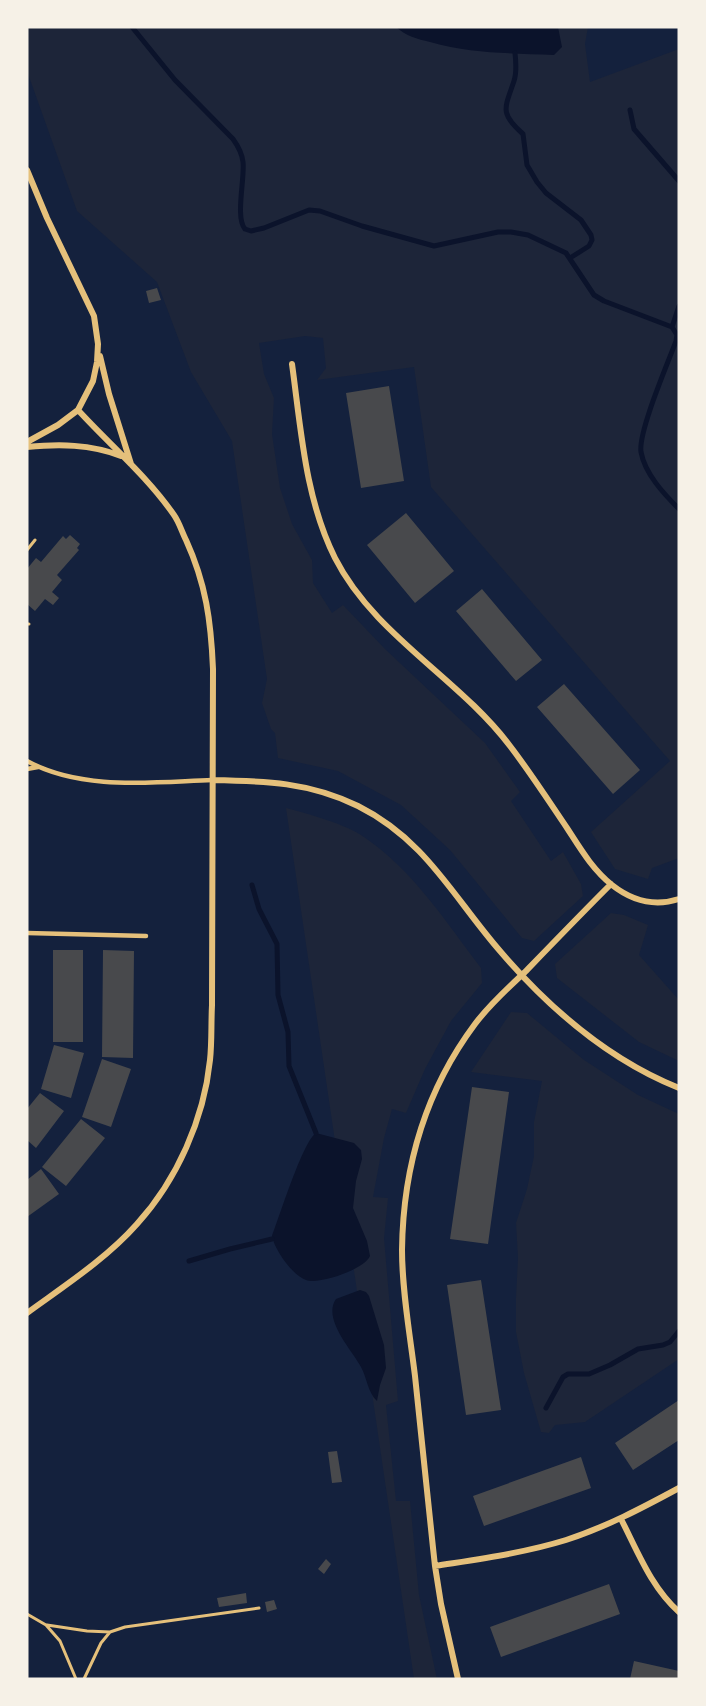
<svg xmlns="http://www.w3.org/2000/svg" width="706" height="1706" font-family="'PT Serif',serif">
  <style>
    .green { fill: #1d2539 }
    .water { fill: #0b132b }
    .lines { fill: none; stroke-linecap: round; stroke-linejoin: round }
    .stream { stroke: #0b132b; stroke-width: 5 }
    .building { fill: #48494c }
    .path { stroke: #e5c07b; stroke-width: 3 }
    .service { stroke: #e5c07b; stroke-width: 4.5 }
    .minor { stroke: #e5c07b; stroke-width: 6 }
  </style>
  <rect width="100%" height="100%" fill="#14213d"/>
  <path class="green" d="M27,27h561l-3,17 5,38 89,-33v809l-27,10 -4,11 -33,-10 -24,-37 79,-71 -239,-274 -17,-120 -97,13 9,-12 -3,-30 -18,-2 -46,7 5,31 10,24 -2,36 8,54 12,36 20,36 1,23 19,30 11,-8 42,44 100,94 35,49 -9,9 40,60 12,-9 18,32 2,12 -49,45 -12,-3 -72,-88 -49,-45 -63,-34 -60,-13 -3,-25 -4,-4 -9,-26 5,-24 -35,-238 -41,-69 -34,-90 -80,-71 -50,-140z
    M286,808c20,5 62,17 78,29 49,33 82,85 117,131l1,15 -31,38 -26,48 -19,44 -14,-4 -8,29 -11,59 15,1 -4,40 14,163 -12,4 10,96h14l9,94 18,84h-23z
    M611,913l13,2 24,10 -9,30 40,45v61l-40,-19 -82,-64 -2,-14z
    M511,1012l16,1 57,47 54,35 41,19v245l-94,63 -30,3 -6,8 -8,-1 -17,-59 -8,-41v-34l2,-40 -2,-35 11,-34 7,-33v-34l8,-41 -71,-9z"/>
  <path class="water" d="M396,27h162l4,20 -8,8c-44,-2 -81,-1 -124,-13 -13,-3 -24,-6 -34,-15z
    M316,1133l38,10 7,7 1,9 -6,22 -3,27 14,33 3,15c-5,13 -51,29 -64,24 -13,-4 -32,-31 -34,-44 7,-18 31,-95 44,-103z
    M360,1290l6,2 3,4 15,49 2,23 -6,17 -3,16c-9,-8 -10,-23 -16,-34 -9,-17 -39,-48 -25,-68z"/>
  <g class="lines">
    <path class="stream" d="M132,27l43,53 58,59c5,7 9,14 10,23 2,16 -8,56 2,67l6,2 13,-3 45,-18 11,1 42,15 72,20 64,-14h13l17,3 38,18 28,42 10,6 68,26 5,8 -1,6c-8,22 -38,91 -35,111 4,22 23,42 38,57
      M515,53c1,9 2,19 -1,28 -9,27 -15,32 9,53l4,31 10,17 9,11 35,27 10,15 1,5 -3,6 -19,12
      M630,110l4,19 45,52
      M672,327l7,-21
      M252,885l7,24 18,35 1,51 10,37 1,34 27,67
      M189,1261l41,-12 42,-10
      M546,1408l17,-31 5,-3h21l21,-9 28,-16 25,-4 7,-3 9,-11"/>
  </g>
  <path class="building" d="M157,288l4,12 -12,3 -3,-12z
    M389,386l15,95 -43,7 -15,-95z
    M406,513l48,58 -39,32 -48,-58z
    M70,535l10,9 -3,4 2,2 -22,25 5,5 -10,12 7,6 -6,7 -8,-6 -10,12 -8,-7v-35l9,-11 5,4 22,-26 3,3z
    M482,589l60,71 -26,21 -60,-70z
    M564,684l76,86 -27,24 -76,-87z
    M53,950h30v92h-30z
    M103,950l31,1 -1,107 -31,-1z
    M54,1045l30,8 -13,45 -30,-9z
    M102,1059l29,10 -20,58 -29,-10z
    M472,1087l37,5 -21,152 -38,-5z
    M40,1093l24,18 -28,37 -9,-8v-31z
    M81,1119l24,19 -39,48 -24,-19z
    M41,1169l18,25 -32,23v-37z
    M481,1280l20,130 -35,5 -19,-130z
    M679,1400v40l-46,30 -18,-27z
    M337,1451l5,31 -10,1 -4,-31z
    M581,1457l10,31 -107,38 -11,-30z
    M326,1559l5,5 -7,10 -6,-5z
    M609,1584l11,30 -119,43 -11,-30z
    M246,1593l1,10 -28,4 -2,-9z
    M274,1600l3,9 -10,3 -2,-10z
    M634,1661l45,10v8h-49z"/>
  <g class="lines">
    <path class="path" d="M27,550l8,-10
      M27,624h2
      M27,1614l19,11 14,16 16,38
      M47,1625l40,6 23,1
      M84,1679l17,-36 9,-11 15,-5 134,-19"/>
    <path class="service" d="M27,761c55,30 125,21 185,19
      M27,769l11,-2
      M27,933l119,3"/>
    <path class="minor" d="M27,170l20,48 47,98 4,28 -1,18 -4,19 -15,29 -20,15 -31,17
      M100,356l9,38 22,70
      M292,364c9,65 13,134 43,194 39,77 124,120 175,188 20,26 38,54 57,82 13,20 25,41 45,57 19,15 42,22 67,14
      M27,447c32,-3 63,-3 94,9
      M212,780c53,1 97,2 146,26 68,34 95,91 142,145 48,56 109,109 179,137
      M27,1313c37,-27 79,-54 110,-89 40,-44 67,-105 73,-164 2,-18 1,-36 2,-55l1,-336c-2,-48 -7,-85 -27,-129 -4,-8 -7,-18 -12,-25 -27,-39 -64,-70 -96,-105
      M621,1519c17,33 30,68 58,93
      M435,1566c44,-7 89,-13 131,-26 40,-13 76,-32 113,-52
      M458,1679l-17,-75 -6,-38c-7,-63 -13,-126 -20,-190 -5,-41 -13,-85 -13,-126 1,-83 23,-159 73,-226 15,-20 32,-35 50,-52 29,-30 57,-59 86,-88"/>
  </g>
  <rect width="706" height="1706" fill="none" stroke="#f6f1e7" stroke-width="57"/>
</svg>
